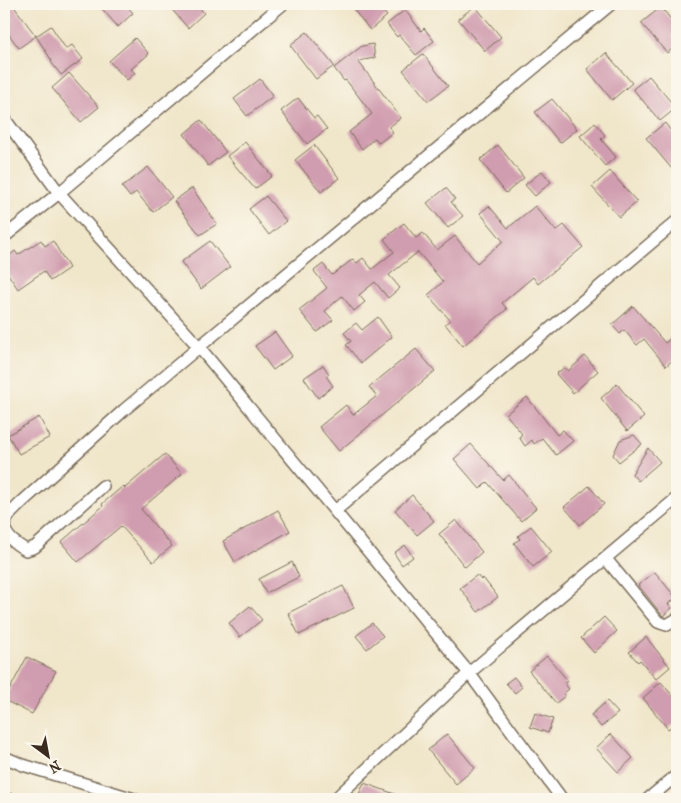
<svg xmlns="http://www.w3.org/2000/svg" width="681" height="803" font-family="'IM FELL French Canon',serif">
  <style>
    .building { fill: #d09caf }
    .lines { fill: none; stroke-linecap: round; stroke-linejoin: round }
    .minor-casing { stroke: #7a6c5a; stroke-width: 14 }
    .minor { stroke: #fff; stroke-width: 11 }
    .rail-casing { stroke: #3b2a1e; stroke-width: 5.5 }
    .rail { stroke: #fbf7ec; stroke-width: 4; stroke-dasharray: 11; stroke-linecap: butt }
  </style>
  <rect width="100%" height="100%" fill="#fbf7ec"/>
  <filter id="ink" filterUnits="userSpaceOnUse"><feTurbulence type="fractalNoise" baseFrequency=".02" numOctaves="2"/><feDisplacementMap in="SourceGraphic" scale="10" xChannelSelector="R" yChannelSelector="G"/><feConvolveMatrix kernelMatrix="1 2 1 2 8 2 1 2 1" color-interpolation-filters="sRGB"/></filter>
  <filter id="wash" filterUnits="userSpaceOnUse"><feTurbulence type="fractalNoise" baseFrequency=".0096" numOctaves="4" result="noise"/><feDisplacementMap in="SourceGraphic" scale="20" xChannelSelector="R" yChannelSelector="G"/><feGaussianBlur stdDeviation="1.12" result="paint"/><feColorMatrix in="noise" values="0 0 0 0 0 0 0 0 0 0 0 0 0 0 0 0 0 1.4 0 .05"/><feComposite in="paint" operator="in"/></filter>
  <g filter="url(#wash)">
    <rect width="100%" height="100%" fill="#f0e6ca"/>
    <g id="blocks">
      <path class="building" d="M4,4h8l24,32 15,-10 15,23 6,-4 11,14 -22,16 -10,-13 1,-1 -16,-25 -17,12 -15,-20z
        M98,4h27l8,9 -15,14z
        M167,4h29l8,9 -16,15z
        M349,4h28l10,12 -17,14z
        M475,6l26,31 -16,14 -27,-32z
        M661,7l16,20v4l-5,5 5,6v3l-10,8 -26,-30z
        M405,10l16,21 3,-3 10,13 -18,14 -17,-20 -2,2 -10,-13z
        M307,32l27,34 -18,13 -26,-34z
        M135,38l14,16 -18,15 4,4 -8,7 -18,-19z
        M373,44l2,14 -17,3 43,57 -12,9 4,5 -14,11 -4,-5 -13,11 -13,-17 23,-18 -26,-34 -2,1 -10,-13 28,-22z
        M606,53l26,30 -20,17 -25,-31z
        M423,54l25,32 -20,15 -25,-31z
        M69,73l30,34 -18,15 -29,-34z
        M649,76l27,32 -16,13 -27,-32z
        M260,79l13,17 -26,20 -13,-17z
        M298,98l16,20 3,-2 10,13 -20,15 -26,-33z
        M552,99l25,30 -17,14 -25,-31z
        M201,120l25,32 -18,14 -24,-32z
        M595,123l10,12 -4,4 15,18 -11,9 -25,-30z
        M665,123l12,16v26l-5,4 -26,-31z
        M245,142l27,34 -17,13 -28,-33z
        M314,145l25,33 -18,14 -26,-32z
        M498,145l26,33 -18,15 -26,-33z
        M148,167l24,30 -19,15 -17,-20 -6,5 -8,-10z
        M542,171l9,11 -16,14 -10,-11z
        M610,171l27,31 -18,15 -27,-30z
        M192,188l25,36 -17,11 -26,-34z
        M446,188l9,11 -4,3 12,14 -15,12 -21,-25z
        M266,196l20,25 -17,14 -20,-26z
        M489,206l19,22 27,-22 21,25 8,-6 19,22 -45,37 -5,-7 -31,26 5,6 -44,37 -18,-22 5,-4 -22,-25 15,-13 -25,-30 -29,23 11,13 -12,10 -13,-16 -16,13 6,7 -11,9 -12,-15 -17,15 8,9 -16,12 -18,-22 28,-22 -13,-17 9,-7 9,11 21,-16 4,4 6,-5 9,11 22,-17 -10,-13 20,-16 12,15 7,-5 14,17 18,-14 22,27 26,-22 -23,-28z
        M41,240l4,6 8,-5 16,27 -19,13 -6,-10 -26,18 -14,-21v-8l11,-9 3,4z
        M210,241l20,26 -29,22 -20,-27z
        M633,306l32,37 6,-5 6,8v10l-11,10 -22,-27 -7,6 -13,-15 -4,4 -8,-9z
        M378,317l14,20 -31,26 -15,-18 5,-4 -7,-8 12,-10 6,7z
        M275,332l17,24 -19,14 -18,-24z
        M416,349l19,22 -96,80 -20,-24 27,-22 7,10 24,-19 -8,-9z
        M585,356l13,15 -25,22 -17,-19 9,-7 3,4z
        M323,365l6,9 -3,2 7,10 -15,12 -14,-20z
        M617,384l27,33 -17,14 -26,-33z
        M527,397l30,38 6,-5 10,11 -17,14 -14,-17 -8,6 -2,-4 -7,6 -6,-9 3,-3 -16,-20z
        M39,417l11,20 -31,17 -11,-19z
        M634,435l8,9 -23,18 -6,-7 7,-15z
        M471,444l32,36 6,-5 27,33 -15,13 -34,-39 -7,7 -26,-30z
        M648,448l12,14 -22,19 -6,-7z
        M165,454l17,20 -41,35 31,37 -19,16 -32,-36 -43,36 -17,-20 42,-36 -1,-2 21,-18 2,2z
        M589,486l15,18 -24,21 -16,-18z
        M412,495l22,26 -17,14 -22,-25z
        M278,510l12,21 -55,31 -12,-21z
        M456,520l26,32 -17,15 -26,-33z
        M531,526l21,26 -19,15 -19,-24 6,-4 -2,-3z
        M405,545l8,12 -11,8 -8,-12z
        M292,562l7,15 -33,16 -7,-14z
        M655,572l21,26 -8,6 4,4 -9,8 -25,-31z
        M477,575l4,5 2,-2 15,19 -20,15 -18,-24z
        M343,586l11,22 -55,27 -11,-22z
        M250,606l12,14 -22,17 -11,-14z
        M604,617l13,14 -23,22 -13,-15z
        M372,623l11,13 -16,13 -11,-13z
        M646,637l24,30 -14,12 -16,-19 -2,2 -9,-10z
        M547,656l21,25 -4,2 5,6 -5,4 1,3 -9,7 -27,-32z
        M27,657l29,14 -24,43 -28,-14z
        M514,677l8,10 -7,6 -9,-10z
        M661,682l16,19v21l-9,7 -25,-31z
        M607,701l11,12 -17,14 -10,-12z
        M535,713l18,6 -5,14 -18,-6z
        M447,734l28,34 -19,16 -28,-34z
        M611,734l22,24 -15,14 -22,-24z
        M364,783l42,15 -1,1h-48z"/>
    </g>
  </g>
  <g filter="url(#ink)">
    <use href="#blocks" fill-opacity="0" stroke="#7a6c5a" stroke-width="1"/>
    <g class="lines">
      <defs>
        <path id="minor" d="M4,118l55,75 140,154 270,326 93,126
          M4,237l55,-44 224,-189
          M335,511l342,-290
          M4,524l5,-9 13,-13 102,-92 75,-63 412,-343
          M4,527c3,11 12,17 22,23l9,-3 68,-61
          M606,559l52,63 9,3 10,-6
          M4,757l19,8 111,34
          M335,799l134,-126 208,-175
          M648,799l29,-24"/>
      </defs>
      <use href="#minor" class="minor-casing"/>
      <use href="#minor" class="minor"/>
      <defs>
        <path id="rail" d="M4,793l13,6"/>
      </defs>
      <use href="#rail" class="rail-casing"/>
      <use href="#rail" class="rail"/>
    </g>
  </g>
  <rect width="681" height="803" fill="none" stroke="#fbf7ec" stroke-width="20"/>
  <g transform="translate(48 756) rotate(148)" stroke="#fbf7ec" stroke-width="4" paint-order="stroke">
  <path d="M0-4L9 19L0 12L-9 19Z" fill="#3b2a1e"/>
  <text y="-8" font-size="14" font-weight="bold" text-anchor="middle" fill="#3b2a1e">N</text>
  </g>
</svg>
